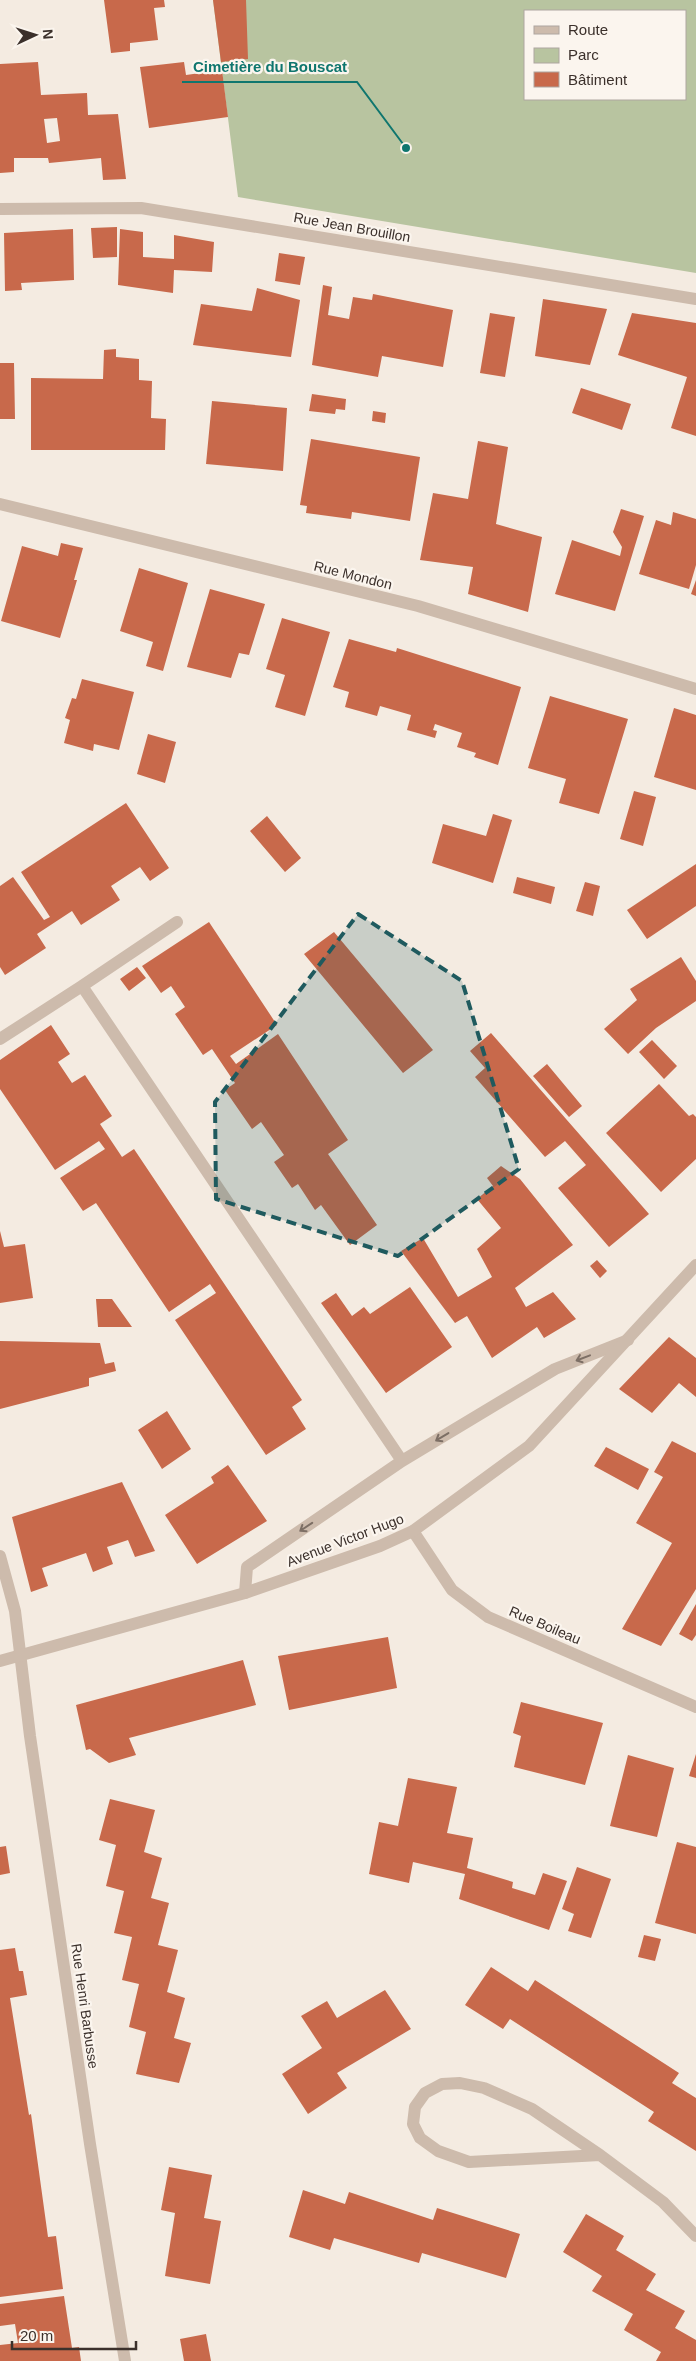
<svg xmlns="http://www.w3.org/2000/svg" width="696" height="2361" font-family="Helvetica,sans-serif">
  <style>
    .green { fill: #b8c4a0; fill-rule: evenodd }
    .building { fill: #c8694b; fill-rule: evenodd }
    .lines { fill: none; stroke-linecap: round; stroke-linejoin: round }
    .minor { stroke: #cdbbac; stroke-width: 12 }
    .tertiary { stroke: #cdbbac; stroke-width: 12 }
    .oneway { stroke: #7d6f65 }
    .marked { fill: #1f5a5e; fill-opacity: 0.2; stroke: #1f5a5e; stroke-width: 4; stroke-dasharray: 10 6; stroke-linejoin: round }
    .labels { text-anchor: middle; stroke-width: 4.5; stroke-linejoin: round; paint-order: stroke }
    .street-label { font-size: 14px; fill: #3b302b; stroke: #fbf5ee }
    .leader { fill: none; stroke: #0f766e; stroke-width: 2 }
    .callout-dot { fill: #0f766e; stroke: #fbf5ee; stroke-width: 2 }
    .callout-label { font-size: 15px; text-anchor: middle; font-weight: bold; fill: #0f766e; stroke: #fbf5ee; stroke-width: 4.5; stroke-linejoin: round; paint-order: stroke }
  </style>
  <rect width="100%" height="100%" fill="#f4ebe1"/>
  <path class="green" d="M213,0h483v273l-458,-76zM525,11h160v88h-160z"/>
  <path class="building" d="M104,0h60l1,7 -11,1 4,32 -28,3v8l-19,2z
    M213,0h33l2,59 -27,3z
    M38,62l3,33 46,-2 1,22 30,-1 8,65 -23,1 -2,-22 -52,5 -1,-5h-34v14l-14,1v-109zM57,118l3,23 -13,2 -3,-24z
    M184,62l2,13 36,-5 6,47 -79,11 -9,-61z
    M117,227v30l-24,1 -2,-30z
    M73,229l1,51 -53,3 1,7 -17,1 -1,-58z
    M120,229l23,3v25l31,2v-24l40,7 -2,30 -38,-2 -1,23 -55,-8z
    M279,253l26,4 -5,28 -25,-4z
    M323,285l9,2 -4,28 21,4 4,-22 19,3 1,-6 80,16 -10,57 -61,-11 -4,21 -66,-12z
    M257,288l43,12 -9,57 -98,-12 8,-41 51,7z
    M543,299l64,10 -17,56 -55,-9z
    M490,313l25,4 -10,60 -25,-4z
    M632,313l64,10v113l-25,-8 16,-51 -69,-22z
    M116,349v8l23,2v21l13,1 -1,37 15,1 -1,31h-134v-72l72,1 1,-29z
    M0,363h14l1,56h-15z
    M581,388l50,16 -9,26 -50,-17z
    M312,394l34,5 -1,11 -9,-1 -1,5 -26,-3z
    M212,401l75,7 -4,63 -77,-7z
    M373,411l13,2 -1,10 -13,-2z
    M311,439l109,18 -10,64 -58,-9 -1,7 -45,-6 1,-7 -7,-1z
    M478,441l30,6 -12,77 46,13 -14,75 -60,-18 5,-27 -53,-7 13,-67 35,6z
    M621,509l23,7 -29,95 -60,-17 17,-54 48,16 2,-9 -9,-15z
    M673,512l23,7v46l-7,24 -50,-15 17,-54 15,5z
    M61,543l22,5 -9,32h3l-17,58 -59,-17 21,-75 36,10z
    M139,568l49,15 -25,88 -17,-5 7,-24 -33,-11z
    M696,580v16l-5,-2z
    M210,589l55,15 -16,51 -10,-2 -8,25 -44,-11z
    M282,618l48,14 -25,84 -30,-9 10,-32 -19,-6z
    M349,639l47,13 1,-4 124,39 -23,78 -24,-8 2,-4 -19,-6 5,-14 -27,-9 -2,6 4,1 -2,7 -28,-8 4,-15 -31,-9 -3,10 -32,-9 4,-15 -16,-5z
    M82,679l52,13 -15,58 -25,-6 -1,7 -29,-8 6,-23 -5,-2 7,-20 4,1z
    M550,696l78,23 -29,95 -40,-11 7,-24 -38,-11z
    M674,708l22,7v75l-42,-13z
    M148,734l28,8 -11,41 -28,-9z
    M634,791l22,6 -13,49 -23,-7z
    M126,803l43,65 -19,13 -10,-14 -29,19 9,14 -39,25 -9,-14 -35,23 9,14 -41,27 -5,-8v-81l13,-9 31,43 6,-3 -29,-45z
    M493,814l19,6 -19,63 -61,-20 11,-39 43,12z
    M267,816l34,42 -16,14 -35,-41z
    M696,864v42l-49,33 -20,-29z
    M517,877l38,10 -4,17 -38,-11z
    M585,882l15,4 -7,30 -17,-5z
    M209,922l68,103 -47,31 6,8 42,-30 70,106 -20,14 49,71 -27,20 -29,-40 -6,5 -17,-26 -6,4 -18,-26 10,-7 -23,-33 -9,7 -27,-39 10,-7 -23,-34 -9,6 -28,-41 10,-7 -14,-21 -10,7 -19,-27z
    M334,932l99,118 -30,23 -99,-119z
    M681,957l15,24v20l-40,27 -28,26 -24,-25 33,-29 -7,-11z
    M137,967l9,11 -17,13 -9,-12z
    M51,1025l19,29 -12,8 14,21 13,-8 27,41 -12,8 22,33 12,-8 168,251 -10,7 14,22 -40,26 -91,-135 41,-27 -6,-9 -41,28 -73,-109 -13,8 -23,-33 45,-29 -6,-8 -44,29 -55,-81v-29z
    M491,1033l158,181 -40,33 -51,-59 28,-23 -21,-24 -20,16 -70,-80 10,-9 -15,-17z
    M652,1040l25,26 -13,13 -25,-27z
    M547,1064l35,42 -13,11 -36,-41z
    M659,1084l30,32 4,-2 3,3v42l-35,33 -55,-59z
    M501,1166l19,13 53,66 -58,43 11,19 27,-15 23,27 -32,19 -7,-11 -45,31 -25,-42 -12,7 -54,-72 22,-13 35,59 34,-20 -15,-28 24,-21 -24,-29 16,-13 -6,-8z
    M0,1231l4,16 21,-3 8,54 -33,5z
    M597,1260l10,11 -7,7 -10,-12z
    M410,1287l42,60 -66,46 -65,-90 15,-10 16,23 12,-9 6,7z
    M96,1299h16l20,28h-34z
    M669,1337l27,21v39l-17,-14 -27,30 -33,-24z
    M0,1341l100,2 5,21 9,-2 2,9 -27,7v8l-89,23z
    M167,1411l24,38 -29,20 -24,-39z
    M672,1441l24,12v136l-35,57 -39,-17 50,-86 -36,-20 27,-46 -9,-5z
    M606,1447l43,22 -11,21 -44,-24z
    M228,1465l39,56 -70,43 -32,-49 49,-32 -3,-6z
    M122,1482l33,69 -20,6 -7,-17 -21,7 6,17 -20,8 -7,-19 -44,15 6,18 -17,6 -19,-75z
    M696,1604v31l-4,6 -13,-7z
    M388,1637l9,51 -108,22 -11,-54z
    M243,1660l13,45 -127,33 7,17 -27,8 -19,-14 -4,1 -10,-45z
    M521,1702l82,21 -18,62 -71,-18 7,-31 -8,-3z
    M696,1754v24l-7,-2z
    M628,1755l46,13 -17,69 -47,-11z
    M408,1778l49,9 -10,46 26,5 -6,30 46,14 -1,6 23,7 8,-22 24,8 -18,49 -90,-31 6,-25 -52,-12 -4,21 -40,-9 10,-52 19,4z
    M110,1799l45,11 -11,42 18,6 -11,40 18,5 -11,42 20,5 -11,42 18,6 -11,40 17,5 -12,40 -43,-9 10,-42 -17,-5 10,-43 -17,-4 10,-43 -18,-4 10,-42 -18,-5 10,-41 -17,-5z
    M677,1842l19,5v87l-41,-11z
    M6,1846l4,27 -10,2v-28z
    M577,1867l34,12 -20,59 -23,-7 6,-17 -12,-5z
    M644,1935l17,4 -6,22 -17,-4z
    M15,1948l4,23h4l4,24 -17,3 19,117 2,-1 17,123 8,-1 7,53 -63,8v-347z
    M491,1967l37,24 7,-11 144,93 -7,10 24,15v53l-48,-30 6,-9 -144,-93 -7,10 -38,-24z
    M385,1990l26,39 -74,44 10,15 -39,26 -26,-40 40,-26 -21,-32 26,-15 10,17z
    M169,2167l43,8 -8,43 17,3 -11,63 -45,-8 10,-63 -14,-3z
    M303,2190l42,14 4,-12 84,28 4,-12 83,26 -14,44 -84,-25 -3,10 -85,-25 -4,12 -41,-13z
    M586,2214l38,22 -8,14 40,24 -10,16 39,21 -10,17 21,12v21h-40l5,-9 -37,-22 9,-16 -41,-23 10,-15 -39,-24z
    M64,2296l8,52 7,-1 2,14h-81v-16l18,-2 -3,-19 -15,2v-22z
    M206,2334l5,27h-27l-4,-22z"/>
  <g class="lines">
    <path class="minor" d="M0,209l141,-1 555,91
      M0,504l418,102 278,83
      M82,986l95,-64
      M0,1039l82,-53 320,475
      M413,1531l39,59 36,27 208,90
      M0,1556l15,55 15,125 60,408 35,217
      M245,1593l2,-26 155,-106 153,-92 73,-29
      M600,2155l-131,7 -31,-11 -18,-13 -7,-14 2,-17 10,-14 17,-9 18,-1 24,5 48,21 68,46 63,47 33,34"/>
    <path class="tertiary" d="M0,1661l245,-68 135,-47 33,-15 116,-85 167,-181"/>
  </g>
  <defs><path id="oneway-shaft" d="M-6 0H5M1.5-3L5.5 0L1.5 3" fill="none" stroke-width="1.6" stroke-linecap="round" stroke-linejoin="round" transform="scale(1.25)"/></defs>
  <g class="oneway">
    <use href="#oneway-shaft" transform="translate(583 1358) rotate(159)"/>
    <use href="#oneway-shaft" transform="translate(442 1437) rotate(149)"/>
    <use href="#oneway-shaft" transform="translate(306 1527) rotate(146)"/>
  </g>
  <path class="marked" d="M358,914l104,67 57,188 -121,87 -182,-57 -1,-97z"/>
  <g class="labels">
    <g class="street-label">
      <text transform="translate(352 227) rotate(10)" y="5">Rue Jean Brouillon</text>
      <text transform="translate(353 575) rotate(14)" y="5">Rue Mondon</text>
      <text transform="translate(345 1540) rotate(-21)" y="5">Avenue Victor Hugo</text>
      <text transform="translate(545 1625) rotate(23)" y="5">Rue Boileau</text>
      <text transform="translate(85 2006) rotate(82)" y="5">Rue Henri Barbusse</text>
    </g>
  </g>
  <path class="leader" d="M406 148L357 82H182"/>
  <circle class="callout-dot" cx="406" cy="148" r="5"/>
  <g class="callout-label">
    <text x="270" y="72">Cimetière du Bouscat</text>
  </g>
  <rect x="524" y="10" width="162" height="90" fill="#fbf5ee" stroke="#aea6a0"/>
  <rect x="534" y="26" width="25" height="8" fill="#cdbbac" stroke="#aea6a0"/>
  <text x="568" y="35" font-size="15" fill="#3b302b">Route</text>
  <rect x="534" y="48" width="25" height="15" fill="#b8c4a0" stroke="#aea6a0"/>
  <text x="568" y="60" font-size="15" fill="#3b302b">Parc</text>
  <rect x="534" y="72" width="25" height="15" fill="#c8694b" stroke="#aea6a0"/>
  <text x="568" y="85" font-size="15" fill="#3b302b">Bâtiment</text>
  <g transform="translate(35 35) rotate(86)" stroke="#fbf5ee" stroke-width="4" paint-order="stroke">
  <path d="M0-4L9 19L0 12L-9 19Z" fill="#3b302b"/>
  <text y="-8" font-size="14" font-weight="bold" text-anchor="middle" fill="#3b302b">N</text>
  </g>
  <path d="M12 2341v8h124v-8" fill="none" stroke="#3b302b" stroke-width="2.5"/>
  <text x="20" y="2341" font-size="15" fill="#3b302b" stroke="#fbf5ee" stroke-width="4" paint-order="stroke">20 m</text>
</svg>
